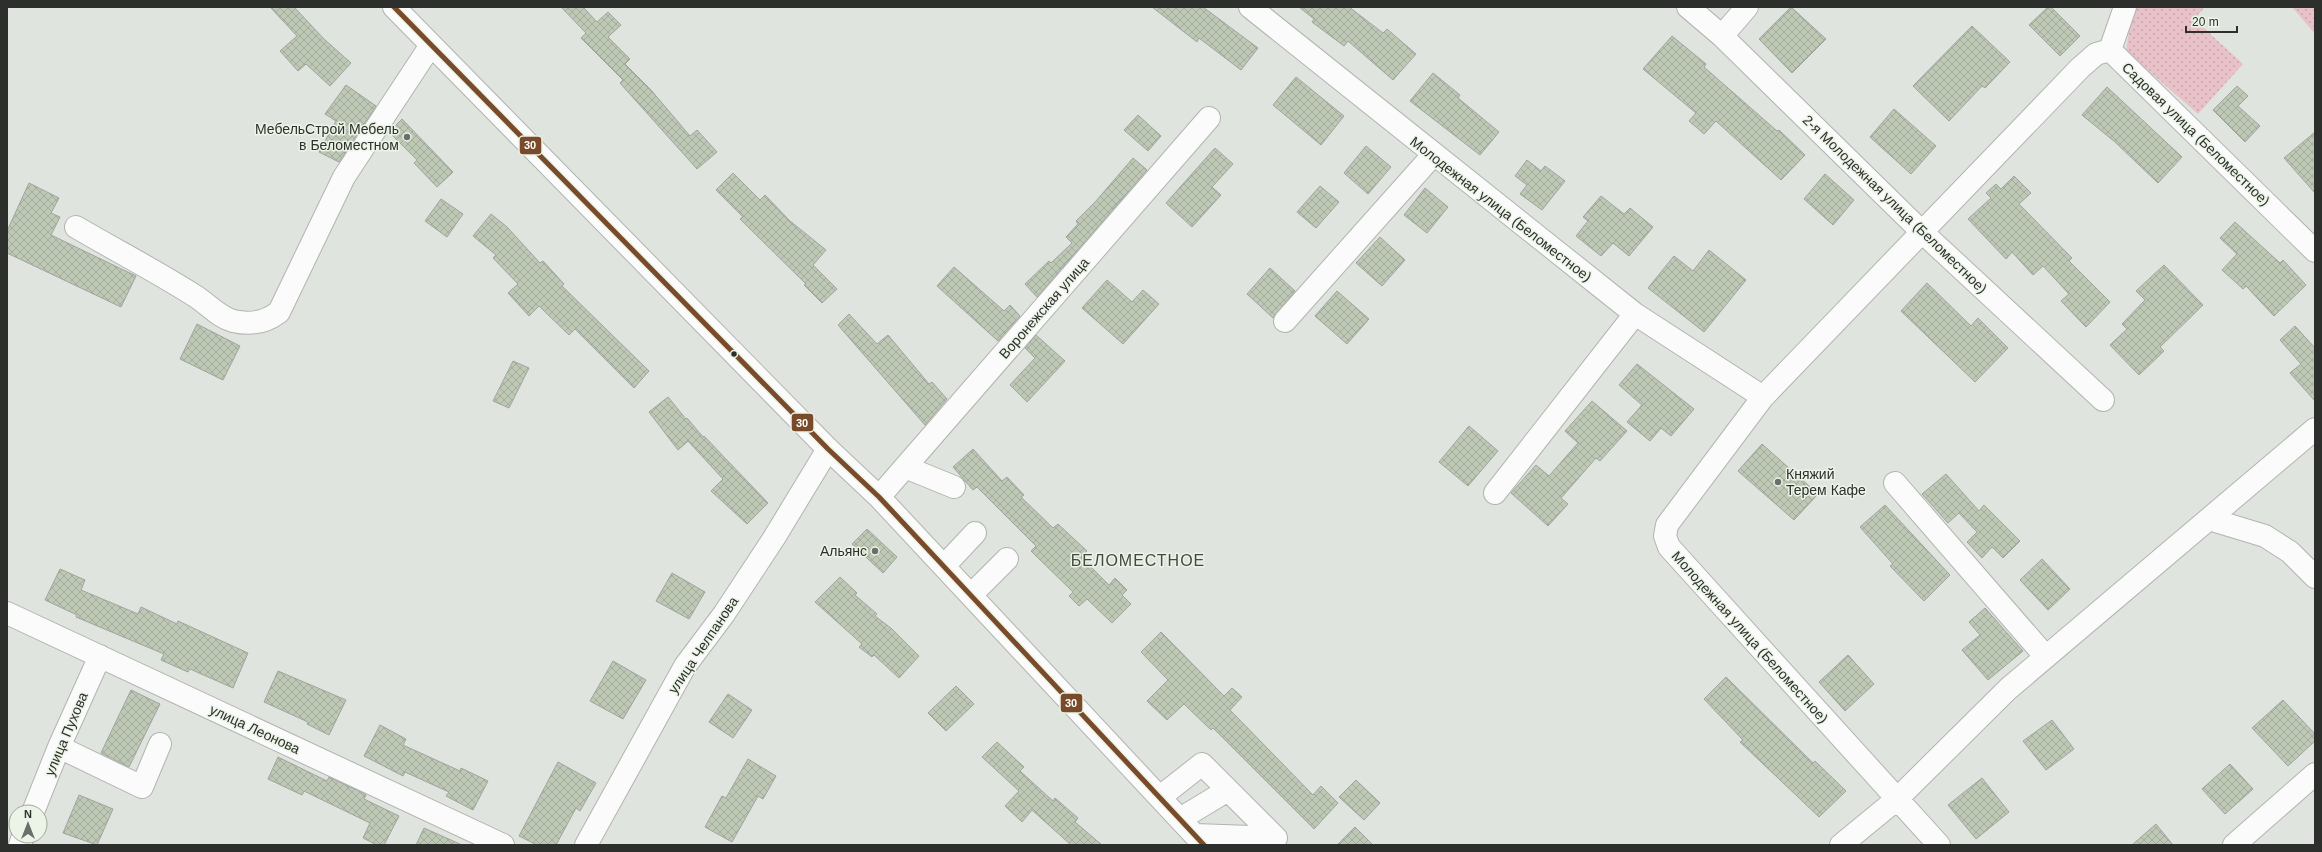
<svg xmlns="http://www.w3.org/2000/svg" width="2322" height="852" font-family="Helvetica,sans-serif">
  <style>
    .grass { fill: url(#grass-dots) }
    .building { fill: url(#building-cross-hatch); stroke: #a0a39e }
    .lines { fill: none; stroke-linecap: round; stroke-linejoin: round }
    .minor-casing { stroke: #b1b4af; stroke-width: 24 }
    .minor { stroke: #fafbfa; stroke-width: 22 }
    .bus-1-casing { stroke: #ecf4e8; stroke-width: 8 }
    .bus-1 { stroke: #7a4b2a; stroke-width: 5 }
    .poi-dot { fill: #6b6e6a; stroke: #ecf4e8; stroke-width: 1.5 }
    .bus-dot { fill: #2c2f2b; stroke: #ecf4e8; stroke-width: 1.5 }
    .labels { text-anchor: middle; stroke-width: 3; stroke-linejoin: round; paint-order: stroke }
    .poi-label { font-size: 14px; fill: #2c2f2b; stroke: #ecf4e8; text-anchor: end }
    .street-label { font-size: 14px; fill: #2c2f2b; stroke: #ecf4e8 }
    .quarter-label { font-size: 16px; letter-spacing: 1px; fill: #434940; stroke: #ecf4e8 }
    .line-badge { stroke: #ecf4e8; stroke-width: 1.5 }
    .badge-label { font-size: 11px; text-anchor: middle; font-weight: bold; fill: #fff }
  </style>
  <defs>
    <pattern id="grass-dots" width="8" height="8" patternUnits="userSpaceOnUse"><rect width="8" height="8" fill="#e8c1c9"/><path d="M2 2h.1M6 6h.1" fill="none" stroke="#c7a6ad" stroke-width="1.8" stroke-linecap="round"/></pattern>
    <pattern id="building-cross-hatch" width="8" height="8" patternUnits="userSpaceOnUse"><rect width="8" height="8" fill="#bdc8b5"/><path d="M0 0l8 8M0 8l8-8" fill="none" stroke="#a3ac9c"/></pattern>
  </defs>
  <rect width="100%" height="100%" fill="#e0e4de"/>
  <path class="grass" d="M2133,7h72l-11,12 49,45 -45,50 -72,-63z
    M2292,7h23v27z"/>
  <path class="building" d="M270,7h24l30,32 27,24 -21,23 -24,-22 -8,7 -18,-20 17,-15z
    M561,7h22l14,15 11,-10 13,13 -13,12 22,22 -5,5 26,26 39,46 7,-6 20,22 -20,17 -77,-86 3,-3 -42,-42 5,-5z
    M1152,7h51l55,41 -17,22 -42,-32 -2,4z
    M1299,7h50l34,26 4,-4 29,25 -23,26 -45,-39 -4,5 -32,-24 2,-3z
    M1791,7l35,32 -34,34 -33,-34z
    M2048,7h3l29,29 -20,20 -31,-31z
    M1972,26l38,36 -25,26 -3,-2 -33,35 -36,-35z
    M1672,36l34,28 -2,3 73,64 2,-1 26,25 -24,25 -65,-59 -12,13 -15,-13 7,-8 -53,-44z
    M1433,73l27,22 -2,3 41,34 -19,23 -70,-54z
    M1296,77l48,39 -23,29 -48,-40z
    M346,85l30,21 -37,56 -20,-10 17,-31 -11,-7z
    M2237,86l11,10 -10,10 22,20 -15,16 -32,-32z
    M2107,87l75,70 -24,26 -43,-41 -33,-27z
    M1894,109l42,37 -25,28 -41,-37z
    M1138,115l23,21 -13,15 -24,-21z
    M402,119l51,53 -16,15 -23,-24 3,-3 -28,-28z
    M2315,132v61l-31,-35z
    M1366,146l25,21 -23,27 -24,-21z
    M1215,148l18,16 -21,23 9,8 -29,32 -26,-24z
    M1133,158l14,12 -110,127 -12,-13 24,-23 2,2 21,-20 -6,-6 12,-13 -2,-3 20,-20z
    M1527,160l14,11 4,-5 20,15 -23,29 -22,-16 7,-9 -12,-9z
    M733,173l27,27 5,-5 25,26 36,29 -13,15 24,24 -15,14 -18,-18 2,-1 -66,-65 3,-2 -27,-27z
    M1825,174l29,26 -21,25 -29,-26z
    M2014,176l17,17 -12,11 53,54 -3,3 41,41 -24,25 -25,-26 8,-7 -26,-28 -10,9 -21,-23 -6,7 -38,-40 23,-21 -5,-5 10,-9 5,5z
    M29,183l30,15 -8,15 9,4 -9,18 85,41 -15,31 -114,-54v-22z
    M1320,186l19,16 -23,26 -19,-16z
    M1425,188l23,19 -21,26 -23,-18z
    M1601,196l23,18 6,-6 23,19 -24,29 -16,-13 -12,13 -25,-20 12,-15 -5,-4z
    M441,199l22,15 -16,23 -22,-16z
    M491,214l16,13 33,36 3,-2 21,23 -2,2 87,85 -15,17 -59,-59 -6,6 -30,-29 -10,10 -21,-23 10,-9 -25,-26 3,-3 -23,-19z
    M2235,222l45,41 3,-3 23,25 -32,31 -28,-30 -3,3 -21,-19 15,-16 -17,-16z
    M1380,237l25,23 -23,26 -26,-23z
    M1709,250l37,30 -42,52 -56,-44 26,-32 19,15z
    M2164,265l39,40 -43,42 4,4 -25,24 -29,-30 17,-16 -5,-5 23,-24 -9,-9z
    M954,267l50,44 6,-6 10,11 -22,25 -61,-55z
    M1270,268l25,23 -22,27 -26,-24z
    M1107,280l25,22 11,-12 16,14 -36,40 -41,-36z
    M1927,283l44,43 7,-8 30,30 -33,34 -74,-71z
    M1337,291l32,28 -22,25 -32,-28z
    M849,314l28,30 11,-9 41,49 3,-2 15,17 -22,26 -87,-100z
    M197,324l43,22 -17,34 -43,-21z
    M2295,326l20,22v53l-25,-28 11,-9 -21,-24z
    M1036,335l29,26 -38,41 -17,-17 25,-27 -10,-10z
    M513,361l16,7 -20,40 -16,-7z
    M1637,364l57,45 -23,27 -10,-8 -11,13 -23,-19 15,-17 -23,-20z
    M668,397l18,22 1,-1 16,19 1,-1 64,67 -21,21 -36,-33 12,-12 -35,-38 -10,9 -29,-38z
    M1592,401l35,30 -27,30 -4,-3 -35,40 7,6 -20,22 -37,-33 25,-28 13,11 29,-33 -13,-12z
    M1469,426l29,25 -30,35 -29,-24z
    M1762,444l56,50 -24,26 -56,-49z
    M973,449l29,32 5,-4 17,18 -3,2 32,31 5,-4 29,27 -6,6 28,28 6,-7 12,12 -5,5 9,9 -19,19 -25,-24 -8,7 -10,-10 4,-4 -42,-41 5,-5 -59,-59 -4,3 -20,-23z
    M1946,474l33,37 5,-6 36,36 -17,17 -11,-11 -10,11 -15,-16 10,-10 -18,-19 -11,10 -26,-29z
    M1885,505l65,70 -26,26 -34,-35 3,-2 -33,-37z
    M867,529l30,28 -14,16 -31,-29z
    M2042,559l28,30 -22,21 -28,-30z
    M60,569l25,11 -4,10 57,24 3,-7 36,17 1,-3 70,32 -15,35 -43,-19 -2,3 -27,-12 3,-6 -88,-37 1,-2 -32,-15z
    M672,573l33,19 -16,27 -33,-18z
    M840,577l17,16 -2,2 22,19 -2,2 17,13 27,27 -20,22 -25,-23 -2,2 -13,-10 3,-3 -47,-42z
    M1985,608l38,43 -35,29 -26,-30 18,-15 -11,-13z
    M1161,632l63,64 8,-8 10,9 -12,13 83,85 8,-9 17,17 -24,26 -101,-101 -2,2 -27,-26 -17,16 -20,-19 21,-21 -27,-28z
    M1848,655l26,29 -29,27 -26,-29z
    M613,661l33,19 -23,39 -33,-18z
    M278,671l68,29 -17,35 -22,-11 1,-2 -44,-20z
    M1726,677l87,86 2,-2 31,30 -27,26 -79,-75 3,-2 -39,-41z
    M956,686l18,18 -28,27 -18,-18z
    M131,690l29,14 -31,63 -28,-14z
    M728,694l24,16 -19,28 -24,-16z
    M2283,700l32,34v7l-27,25 -36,-38z
    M2052,720l22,29 -28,21 -23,-29z
    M380,725l26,14 -3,6 57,26 1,-3 27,13 -15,29 -27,-14 3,-4 -44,-20 -2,4 -39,-20z
    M997,742l27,25 -4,4 33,30 2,-3 23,20 -3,4 27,23h-31l-39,-35 -10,12 -17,-16 14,-15 -37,-34z
    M278,757l49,24 2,-4 34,16 3,2 -2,4 35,17 -15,29h-7l-14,-7 7,-15 -66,-32 -2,4 -34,-16z
    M748,759l28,17 -13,23 -5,-3 -26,46 -27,-15 17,-31 4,2z
    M558,762l38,21 -16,28 -4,-3 -20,37h-19l-18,-9z
    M2230,764l23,25 -28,25 -23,-25z
    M1982,778l27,34 -33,27 -28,-34z
    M1356,780l24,23 -16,17 -25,-23z
    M79,795l34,14 -16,36 -34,-12z
    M2156,824l17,21h-41z
    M1355,827l18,18h-36z
    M424,828l38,17h-46z"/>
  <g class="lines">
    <defs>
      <path id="minor" d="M394,7l434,442 51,48 325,348
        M1250,7l385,307 128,83
        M1688,7l34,29 200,196 181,168
        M2125,7l-15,43 205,201
        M1722,36l25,-29
        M76,227c39,23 80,44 119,69 13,8 22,20 38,25 17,4 32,2 46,-9l65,-135 87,-132
        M1285,321l148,-166
        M905,467l49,20
        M1895,483l151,174
        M1495,493l140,-179
        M879,497l330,-379
        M2209,519l56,17 25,16 25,25
        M944,566l31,-33
        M971,595l36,-36
        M7,613l496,232
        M59,747l83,40 18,-43
        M1160,797l42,-33 74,74
        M33,812l26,-65 41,-91
        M1180,819l48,-29
        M1195,835l81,3
        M20,845l3,-9
        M586,845l99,-179 39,-52 50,-76 54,-89
        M1841,845l56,-46 111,-110 307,-260
        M1939,845l-270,-298 -4,-11 2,-11 96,-128 317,-329 16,-14 14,-4
        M2234,845l81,-71"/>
    </defs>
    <use href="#minor" class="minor-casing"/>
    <use href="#minor" class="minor"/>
    <defs>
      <path id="bus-1" d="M394,7l434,442 51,48 325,348"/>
    </defs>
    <use href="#bus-1" class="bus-1-casing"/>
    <use href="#bus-1" class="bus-1"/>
  </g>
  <g class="poi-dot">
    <circle cx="407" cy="137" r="4"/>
    <circle cx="1778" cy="482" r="4"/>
    <circle cx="875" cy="551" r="4"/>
  </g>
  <circle class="bus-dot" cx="734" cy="354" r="3.5"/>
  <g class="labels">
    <g class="poi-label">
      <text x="399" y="134">МебельСтрой Мебель<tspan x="399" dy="16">в Беломестном</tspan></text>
      <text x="1786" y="479" text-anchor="start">Княжий<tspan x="1786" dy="16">Терем Кафе</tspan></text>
      <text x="867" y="556">Альянс</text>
    </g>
    <g class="street-label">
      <text transform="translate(2196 134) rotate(44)" y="5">Садовая улица (Беломестное)</text>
      <text transform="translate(1895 204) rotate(44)" y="5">2-я Молодежная улица (Беломестное)</text>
      <text transform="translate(1501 209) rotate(38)" y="5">Молодежная улица (Беломестное)</text>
      <text transform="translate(1044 308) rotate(-49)" y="5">Воронежская улица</text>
      <text transform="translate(1750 637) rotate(48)" y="5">Молодежная улица (Беломестное)</text>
      <text transform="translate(703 645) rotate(-56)" y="5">улица Челпанова</text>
      <text transform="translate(255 729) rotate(25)" y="5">улица Леонова</text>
      <text transform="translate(66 734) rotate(-67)" y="5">улица Пухова</text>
    </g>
    <g class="quarter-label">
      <text x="1138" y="566">БЕЛОМЕСТНОЕ</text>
    </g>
  </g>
  <g class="line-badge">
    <rect x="519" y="136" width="23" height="19" rx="4" fill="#7a4b2a"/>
    <rect x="791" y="413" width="23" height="19" rx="4" fill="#7a4b2a"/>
    <rect x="1060" y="693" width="23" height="20" rx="4" fill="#7a4b2a"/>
  </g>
  <g class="badge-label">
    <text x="530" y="149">30</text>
    <text x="802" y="427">30</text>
    <text x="1071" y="707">30</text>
  </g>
  <rect width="2322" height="852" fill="none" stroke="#2c2f2b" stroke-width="16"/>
  <g transform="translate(28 824)"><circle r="19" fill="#ecf4e8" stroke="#9fa59c"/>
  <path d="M0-3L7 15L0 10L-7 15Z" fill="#6b6e6a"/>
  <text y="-6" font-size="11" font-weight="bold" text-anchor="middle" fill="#2c2f2b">N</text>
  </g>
  <path d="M2186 26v6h51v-6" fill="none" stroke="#2c2f2b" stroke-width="2"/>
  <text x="2192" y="26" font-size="12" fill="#2c2f2b" stroke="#ecf4e8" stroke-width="3" paint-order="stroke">20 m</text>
</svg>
